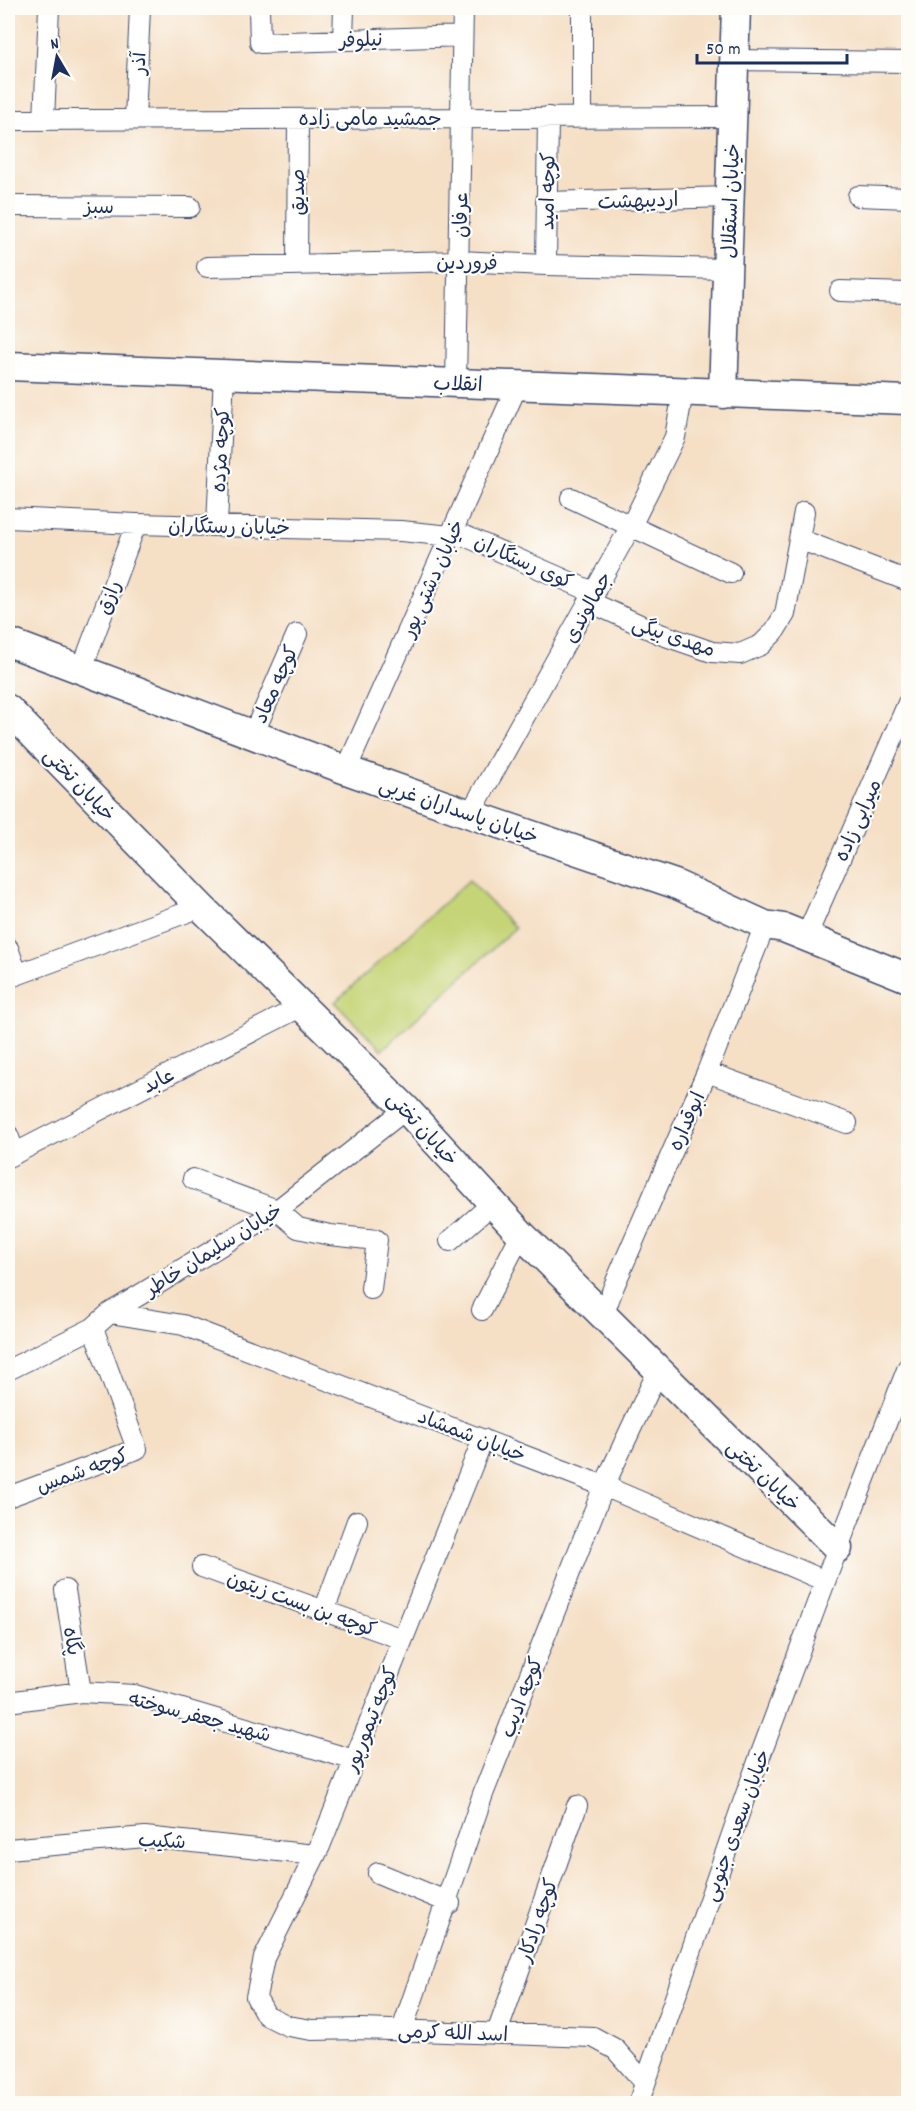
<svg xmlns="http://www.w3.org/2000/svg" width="916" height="2111" font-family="Dekko,'Playpen Sans Arabic',sans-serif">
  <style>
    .green { fill: #c5d476; stroke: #70826a; stroke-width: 1.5 }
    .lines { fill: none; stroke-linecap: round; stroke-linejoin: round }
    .street-casing { stroke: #3c496d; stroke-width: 22 }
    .secondary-casing { stroke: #3c496d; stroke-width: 31 }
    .street { stroke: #fff; stroke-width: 20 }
    .secondary { stroke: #fff; stroke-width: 28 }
    .labels { text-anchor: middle; stroke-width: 4.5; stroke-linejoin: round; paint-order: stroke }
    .street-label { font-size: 20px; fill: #1b2f5e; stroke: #fdfcf7 }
  </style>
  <rect width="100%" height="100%" fill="#fdfcf7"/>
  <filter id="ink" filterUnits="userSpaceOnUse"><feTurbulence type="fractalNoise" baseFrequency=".0167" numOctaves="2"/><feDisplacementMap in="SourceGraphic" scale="12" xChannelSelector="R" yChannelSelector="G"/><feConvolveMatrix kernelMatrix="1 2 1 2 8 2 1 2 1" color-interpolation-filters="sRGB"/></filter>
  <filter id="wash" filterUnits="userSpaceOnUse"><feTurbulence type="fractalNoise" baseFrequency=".008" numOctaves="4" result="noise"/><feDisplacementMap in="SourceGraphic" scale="24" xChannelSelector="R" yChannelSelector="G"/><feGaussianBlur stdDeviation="1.35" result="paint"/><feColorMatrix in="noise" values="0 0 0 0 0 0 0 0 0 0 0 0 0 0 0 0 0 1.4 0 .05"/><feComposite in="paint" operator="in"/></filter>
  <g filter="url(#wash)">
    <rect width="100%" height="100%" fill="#f5dfc5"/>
    <path class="green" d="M469,880l46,48 -133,122 -47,-48z"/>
  </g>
  <g filter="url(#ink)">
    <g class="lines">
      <defs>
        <path id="street" d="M259,8l1,35 202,-7
          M343,40l1,-32
          M734,60l174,2
          M582,117v-109
          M135,119l5,-111
          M8,120l724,-3
          M44,120l5,-112
          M858,196l50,2
          M546,202l184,-5
          M8,206l182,1
          M297,265l1,-146
          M546,265l2,-148
          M207,267l252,-6 87,4 181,4
          M840,291l68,2
          M456,383l7,-375
          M571,498l160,75
          M8,518l128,6 265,7 50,5h14l130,57
          M217,525l7,-151
          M799,539l109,42
          M590,602l70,32 52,18 28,2 21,-9 13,-13 11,-18 19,-102
          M81,671l55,-147
          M253,735l44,-101
          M346,770l171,-384
          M470,814l161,-288 44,-89 8,-45
          M806,937l102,-234
          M8,948l9,26
          M8,978l193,-71
          M707,1072l140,51
          M8,1135l7,19
          M8,1157l294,-151
          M193,1179l84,31 21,18 32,7 47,5 -6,49
          M450,1241l43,-38
          M482,1310l39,-76
          M110,1313l73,12 421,161 221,95
          M603,1316l11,-30 93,-214 58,-147
          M8,1370l85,-42 17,-15 161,-98 135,-106
          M483,1439l-163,407 -56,112 -8,39 10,18 22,11 24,4 49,-1 232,8 22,12 30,34
          M8,1497l129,-48 -44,-121
          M202,1567l200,72
          M65,1590l16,102
          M324,1611l33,-90
          M8,1702l73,-10 54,3 219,65
          M8,1849l137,-12 170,18
          M378,1873l72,30
          M402,2030l81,-236 121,-308 54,-115
          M497,2033l80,-227
          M638,2104l108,-310 83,-223 79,-204"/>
        <path id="secondary" d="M8,366l900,34
          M723,394l13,-386
          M8,642l338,128 124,44 205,70 90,41 19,3 124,50
          M8,709l193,198 205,202 115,125 317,314"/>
      </defs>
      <use href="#street" class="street-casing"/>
      <use href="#secondary" class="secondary-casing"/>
      <use href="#street" class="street"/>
      <use href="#secondary" class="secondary"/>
    </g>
  </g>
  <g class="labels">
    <g class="street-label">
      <text transform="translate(361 39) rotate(-2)" y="7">نیلوفر</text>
      <text transform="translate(138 63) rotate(-87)" y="7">آذر</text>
      <text x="370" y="125">جمشید مامی زاده</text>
      <text transform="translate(547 191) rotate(-89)" y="7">کوچه امید</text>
      <text transform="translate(297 192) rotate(-90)" y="7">صدیق</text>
      <text transform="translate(638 200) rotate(-2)" y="7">اردیبهشت</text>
      <text transform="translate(730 201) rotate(-88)" y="7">خیابان استقلال</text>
      <text x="99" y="213">سبز</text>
      <text transform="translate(460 215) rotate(-89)" y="7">عرفان</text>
      <text transform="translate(467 262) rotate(1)" y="7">فروردین</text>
      <text transform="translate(458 383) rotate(2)" y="7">انقلاب</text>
      <text transform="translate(220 450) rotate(-87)" y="7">کوچه مژده</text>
      <text transform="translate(229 526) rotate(1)" y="7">خیابان رستگاران</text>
      <text transform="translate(524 561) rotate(24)" y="7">کوی رستگاران</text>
      <text transform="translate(432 578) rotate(-66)" y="7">خیابان دشتی پور</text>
      <text transform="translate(108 597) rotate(-69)" y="7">رازق</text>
      <text transform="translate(587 607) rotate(-61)" y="7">جمالوندی</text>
      <text transform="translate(674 636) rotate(19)" y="7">مهدی بیگی</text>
      <text transform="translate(275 684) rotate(-66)" y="7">کوچه معاد</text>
      <text transform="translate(80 784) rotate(46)" y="7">خیابان تختی</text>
      <text transform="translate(459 810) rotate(19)" y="7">خیابان پاسداران غربی</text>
      <text transform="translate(857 820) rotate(-66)" y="7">میرابی زاده</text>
      <text transform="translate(158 1080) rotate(-27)" y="7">عابد</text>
      <text transform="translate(686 1121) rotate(-66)" y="7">ابوقداره</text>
      <text transform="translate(423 1128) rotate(47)" y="7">خیابان تختی</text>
      <text transform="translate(213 1249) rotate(-32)" y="7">خیابان سلیمان خاطر</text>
      <text transform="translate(472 1435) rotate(21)" y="7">خیابان شمشاد</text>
      <text transform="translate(82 1470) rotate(-20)" y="7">کوچه شمس</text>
      <text transform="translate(764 1475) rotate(44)" y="7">خیابان تختی</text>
      <text transform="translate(302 1603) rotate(20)" y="7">کوچه بن بست زیتون</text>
      <text transform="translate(73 1641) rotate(81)" y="7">پگاه</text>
      <text transform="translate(521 1697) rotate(-69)" y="7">کوچه ادیب</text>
      <text transform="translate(200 1716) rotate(15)" y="7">شهید جعفر سوخته</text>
      <text transform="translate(370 1719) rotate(-68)" y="7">کوچه تیمورپور</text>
      <text transform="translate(736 1825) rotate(-70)" y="7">خیابان سعدی جنوبی</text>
      <text transform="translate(162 1840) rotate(3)" y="7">شکیب</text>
      <text transform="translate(537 1920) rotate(-71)" y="7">کوچه رادکار</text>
      <text transform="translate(453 2032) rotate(2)" y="7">اسد الله کرمی</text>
    </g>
  </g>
  <rect width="916" height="2111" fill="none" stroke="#fdfcf7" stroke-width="30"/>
  <g transform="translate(57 57) rotate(350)" stroke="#fdfcf7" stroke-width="4.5" paint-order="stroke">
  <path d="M0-4.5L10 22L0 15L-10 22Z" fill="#1b2f5e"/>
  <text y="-9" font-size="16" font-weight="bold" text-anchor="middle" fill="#1b2f5e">N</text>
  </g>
  <path d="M697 54v9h150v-9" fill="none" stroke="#1b2f5e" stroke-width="3"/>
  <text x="706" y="54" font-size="18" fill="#1b2f5e" stroke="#fdfcf7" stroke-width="4.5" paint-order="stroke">50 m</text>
</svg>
